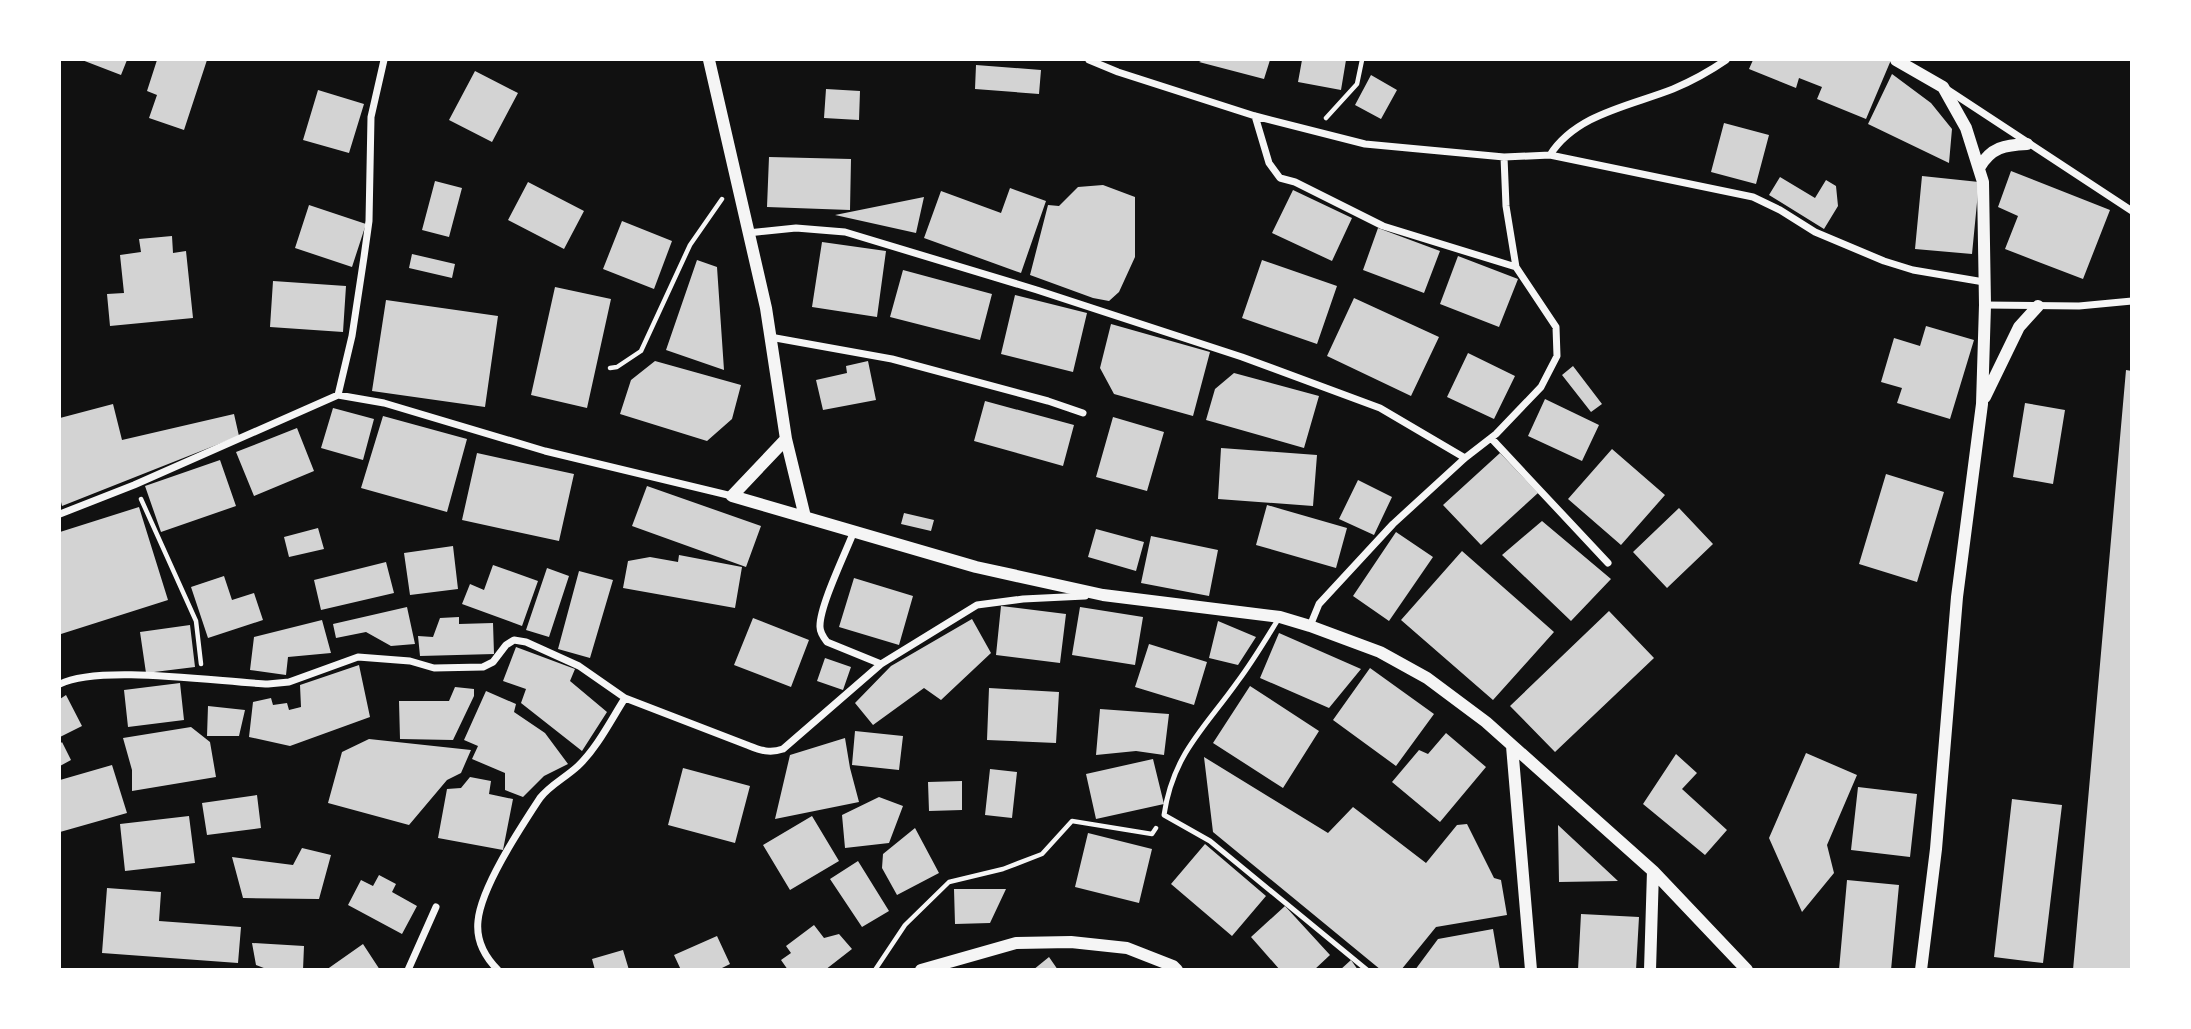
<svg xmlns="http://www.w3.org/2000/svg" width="2191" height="1029" font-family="'Sofia Sans Condensed',sans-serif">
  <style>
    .building { fill: #d3d3d3 }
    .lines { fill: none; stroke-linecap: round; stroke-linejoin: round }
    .path { stroke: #f5f5f5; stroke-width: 4.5 }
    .service { stroke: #f5f5f5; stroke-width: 5 }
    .minor { stroke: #f5f5f5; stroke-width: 7 }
    .tertiary { stroke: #f5f5f5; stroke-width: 12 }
  </style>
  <rect width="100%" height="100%" fill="#111"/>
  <path class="building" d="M82,60h45l-6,15z
    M157,60h50l-23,70 -35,-12 8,-23 -10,-4z
    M1203,60h67l-6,19 -65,-17z
    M1302,60h44l-5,30 -43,-8z
    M1753,60h138l-25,59 -49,-20 5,-12 -23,-9 -3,10 -47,-19z
    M976,65l65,5 -2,24 -64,-5z
    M475,71l43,22 -26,49 -43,-22z
    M1892,74l39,29 21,26 -3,34 -81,-39z
    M1371,75l26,15 -16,29 -26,-14z
    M826,89l34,2 -1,29 -35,-2z
    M318,90l46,14 -15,49 -46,-13z
    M1724,123l45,12 -13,49 -45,-12z
    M769,157l82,2 -1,51 -83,-3z
    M2011,171l99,39 -27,69 -78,-30 13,-33 -20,-9z
    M1922,176l57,6 -7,72 -57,-5z
    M1780,177l35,21 11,-18 10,6 2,20 -14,23 -55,-34z
    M435,181l27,7 -13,49 -27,-7z
    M528,182l56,29 -20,38 -56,-29z
    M1103,185l32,12v60l-16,35 -10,9 -16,-3 -63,-23 18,-70 11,1 19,-19z
    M1010,188l36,13 -25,72 -97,-35 17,-47 60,22z
    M1293,190l59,28 -20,43 -60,-28z
    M924,197l-8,36 -81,-18z
    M309,205l57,19 -14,43 -57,-19z
    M622,221l50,20 -18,48 -51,-20z
    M1378,228l62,23 -16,42 -61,-23z
    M172,236l1,17 13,-2 7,67 -83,8 -3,-32 17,-1 -4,-38 21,-3 -2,-13z
    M822,242l64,9 -9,66 -65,-10z
    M412,254l43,10 -3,14 -43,-10z
    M1458,256l60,23 -19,48 -59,-23z
    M697,260l20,7 7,103 -58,-20z
    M1262,260l75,26 -20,58 -75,-26z
    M903,270l89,24 -12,46 -90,-23z
    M273,281l73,5 -3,46 -73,-5z
    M555,287l56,12 -24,109 -56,-13z
    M1015,295l72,18 -14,59 -72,-18z
    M1354,298l85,39 -28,59 -84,-40z
    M386,300l112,16 -13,91 -113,-16z
    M1111,324l99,28 -17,64 -79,-22 -14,-26z
    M1926,326l48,14 -24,79 -53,-16 5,-15 -21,-6 13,-44 26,8z
    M1468,353l47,23 -21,43 -47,-22z
    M655,361l86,24 -9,34 -25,22 -87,-27 11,-34z
    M868,361l8,39 -53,10 -7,-30 31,-7 -1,-7z
    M1573,366l29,38 -11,8 -29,-37z
    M2126,370l6,1v599h-59z
    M1234,373l85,23 -15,52 -98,-28 9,-31z
    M1545,399l54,26 -17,36 -54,-25z
    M985,401l89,24 -11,41 -89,-25z
    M2025,403l40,7 -12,74 -40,-7z
    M113,404l9,36 112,-26 5,22 -177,70 -2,-8v-80z
    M333,408l41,11 -11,41 -42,-12z
    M383,416l84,23 -20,73 -86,-24z
    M1113,417l51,15 -17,59 -51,-14z
    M297,428l17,43 -60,25 -18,-44z
    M1221,448l96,7 -4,51 -95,-7z
    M1612,449l53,46 -44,50 -53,-46z
    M477,453l97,21 -15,67 -97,-21z
    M1500,453l38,40 -57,52 -38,-40z
    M220,460l16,46 -75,26 -16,-46z
    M1886,474l58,18 -27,90 -58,-18z
    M1358,480l34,17 -18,38 -35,-16z
    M647,486l114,40 -15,41 -114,-41z
    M1267,505l80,23 -11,40 -80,-23z
    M139,507l29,93 -107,34 -1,-102z
    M1679,508l34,36 -46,44 -34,-36z
    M904,513l30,7 -3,11 -30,-7z
    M1542,521l69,58 -40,42 -69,-66z
    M318,528l6,21 -35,8 -5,-20z
    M1096,529l48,13 -8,29 -48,-14z
    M1396,532l37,25 -44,64 -36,-25z
    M1151,536l67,14 -9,46 -68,-13z
    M453,546l5,43 -48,6 -6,-42z
    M1462,551l92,81 -61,68 -92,-80z
    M679,555l63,12 -7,41 -112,-20 5,-27 22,-4 28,5z
    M386,562l8,31 -73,17 -7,-30z
    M493,565l45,16 -16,45 -60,-22 8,-20 14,6z
    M547,568l22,8 -20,61 -23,-7z
    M579,571l34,9 -23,78 -32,-9z
    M224,576l8,24 22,-7 9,27 -55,18 -17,-51z
    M854,578l59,18 -14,49 -60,-18z
    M1001,606l65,8 -6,49 -64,-8z
    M407,607l8,37 -24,2 -25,-14 -30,6 -3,-14z
    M1080,607l63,10 -8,48 -63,-10z
    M1609,611l45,47 -99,94 -45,-46z
    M459,617v7l34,-1 1,31 -74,2 -2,-20 15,1 7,-19z
    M753,618l56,22 -18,47 -57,-22z
    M972,619l19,34 -50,47 -17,-12 -51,37 -18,-22 36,-37z
    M322,620l9,33 -43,4 -2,18 -36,-5 4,-33z
    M1218,621l38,16 -18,28 -29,-7z
    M190,625l5,42 -49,6 -6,-41z
    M1279,633l82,36 -32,39 -69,-30z
    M1149,644l58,18 -13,43 -59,-18z
    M516,647l59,22 -5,12 37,31 -25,39 -61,-48 5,-14 -23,-8z
    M825,658l26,9 -8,23 -26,-9z
    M359,665l11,52 -80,29 -41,-9 4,-35 18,-4 2,7 14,-2 2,7 12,-3 -1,-22z
    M1370,668l64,46 -38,52 -63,-46z
    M180,683l4,37 -56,7 -4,-37z
    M1250,686l69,45 -36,57 -70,-45z
    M455,687l19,2v7l-21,44 -53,-1 -1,-38h50z
    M989,688l70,4 -3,51 -69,-3z
    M486,691l30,13 -2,8 31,21 23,31 -24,12 -21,21 -18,-7v-17l-33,-14 6,-13 -14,-6z
    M66,695l16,31 -22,11v-38z
    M208,706l37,4 -6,26h-32z
    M1100,709l69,5 -5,41 -28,-4 -40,4z
    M191,727l19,15 6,35 -84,14v-21l-9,-32z
    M855,731l48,5 -4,34 -47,-5z
    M1446,733l40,34 -46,55 -48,-40 27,-32 9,4z
    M845,738l5,30 9,34 -84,17 15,-64z
    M369,739l102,11 -10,23 -14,7 -38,45 -81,-22 14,-51z
    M62,742l9,18 -11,6v-22z
    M1806,753l51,22 -30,70 7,28 -32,39 -33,-74z
    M1676,754l21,19 -15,16 45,41 -22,25 -62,-51z
    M1204,757l124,76 25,-26 73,56 31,-38 10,-1 27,54 7,2 6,35 -71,12 -35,43h-20l-168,-138z
    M1153,759l11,45 -68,15 -10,-45z
    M112,765l15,48 -67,19v-52z
    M683,768l67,18 -15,57 -67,-18z
    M990,769l27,3 -5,46 -27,-3z
    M470,777l21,4 -2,13 24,5 -10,51 -65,-12 9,-49 14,-1z
    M962,781v29l-33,1 -1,-29z
    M1858,787l59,7 -7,63 -59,-7z
    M257,795l4,33 -54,7 -5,-32z
    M879,797l24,9 -14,37 -44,5 -3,-33z
    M2012,799l50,6 -19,158 -49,-6z
    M189,816l6,47 -70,8 -5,-47z
    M812,816l27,45 -49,29 -27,-45z
    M1558,825l60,56 -59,1z
    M915,828l24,45 -42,22 -15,-27 1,-14z
    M1088,833l64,16 -13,54 -64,-16z
    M1205,844l61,52 -34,40 -61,-52z
    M302,848l29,7 -12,44 -76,-1 -11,-41 61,8z
    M858,861l31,50 -27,16 -32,-48z
    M379,875l17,9 -4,8 25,14 -15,28 -54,-29 13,-25 12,6z
    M1847,880l52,5 -8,85h-52z
    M107,888l54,4 -2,29 82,6 -3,36 -136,-10z
    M954,889h52l-16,34 -35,1z
    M1285,906l45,49 -16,15h-34l-29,-33z
    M1581,914l58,3 -3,53h-58z
    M814,925l10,13 15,-4 13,15 -27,21h-37l-7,-10 10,-7 -5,-7z
    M1493,929l7,41h-85l23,-31z
    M717,936l13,28 -12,6h-37l-7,-15z
    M252,943l52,3 -1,24h-34l-13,-5z
    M363,944l17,26h-54z
    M623,950l6,20h-34l-3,-11z
    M1049,957l9,13h-25z
    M1351,960l7,10h-18z"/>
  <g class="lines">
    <path class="path" d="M1326,118l31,-34 5,-24
      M610,368l7,-1 24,-16 49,-106 32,-46
      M141,499l55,122 5,43
      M875,970l30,-45 44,-43 54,-13 39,-15 30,-33 80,13 4,-6"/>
    <path class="service" d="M1279,618c-13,21 -26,43 -41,63 -34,48 -65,73 -74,134l46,26 157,129"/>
    <path class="minor" d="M1089,60l29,12 137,44 110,28 139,13 46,-2 203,42 27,13 35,22 69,29 29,9 71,12
      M1948,90l184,121
      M1255,116l14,47 11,15 15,4 88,44 133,41
      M1550,155c26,-41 80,-49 123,-66 19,-8 37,-18 53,-29
      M748,233l48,-5 49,4 192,58 205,67 138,51 85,50
      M1985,305l94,1 53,-5
      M770,337l122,22 156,42 35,12
      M338,395l14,-59 12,-79 5,-36 2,-104 13,-57
      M1491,438l117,125
      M60,514l74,-29 204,-90 46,8 161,48 187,45
      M854,531c-8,21 -35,76 -34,96 0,6 4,11 7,15l54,22
      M1310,626l9,-22 74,-80 72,-66 31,-24 45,-47 16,-31 -1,-29 -40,-60 -10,-61 -2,-49
      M60,684c39,-20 159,-2 208,0l21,-2 69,-25 52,4 24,7 49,-1 10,-5 13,-17 8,-5 12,2 53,24 46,32 122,47c13,5 22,9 36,4l98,-85 96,-59 46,-6 62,-3
      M408,970l28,-63
      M498,970c-13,-13 -22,-30 -20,-49 3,-34 43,-94 62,-123 10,-13 25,-20 38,-32 19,-18 33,-46 47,-68"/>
    <path class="tertiary" d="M709,60l57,248 20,131 19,78
      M1896,60l47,27 23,41 17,54 2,123 -3,99 -25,193 -21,252 -15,121
      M1979,168c12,-21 26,-23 48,-24
      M1985,397l34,-70 19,-21
      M786,439l-54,57 244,71 127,28 177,22 30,9 70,26 47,26 59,44 167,149 94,99
      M1512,746l19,224
      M921,970l95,-27 55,-1 56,6 46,18 4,4
      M1650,970l3,-99"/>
  </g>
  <rect width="2191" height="1029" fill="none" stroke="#ffffff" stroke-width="122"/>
</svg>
